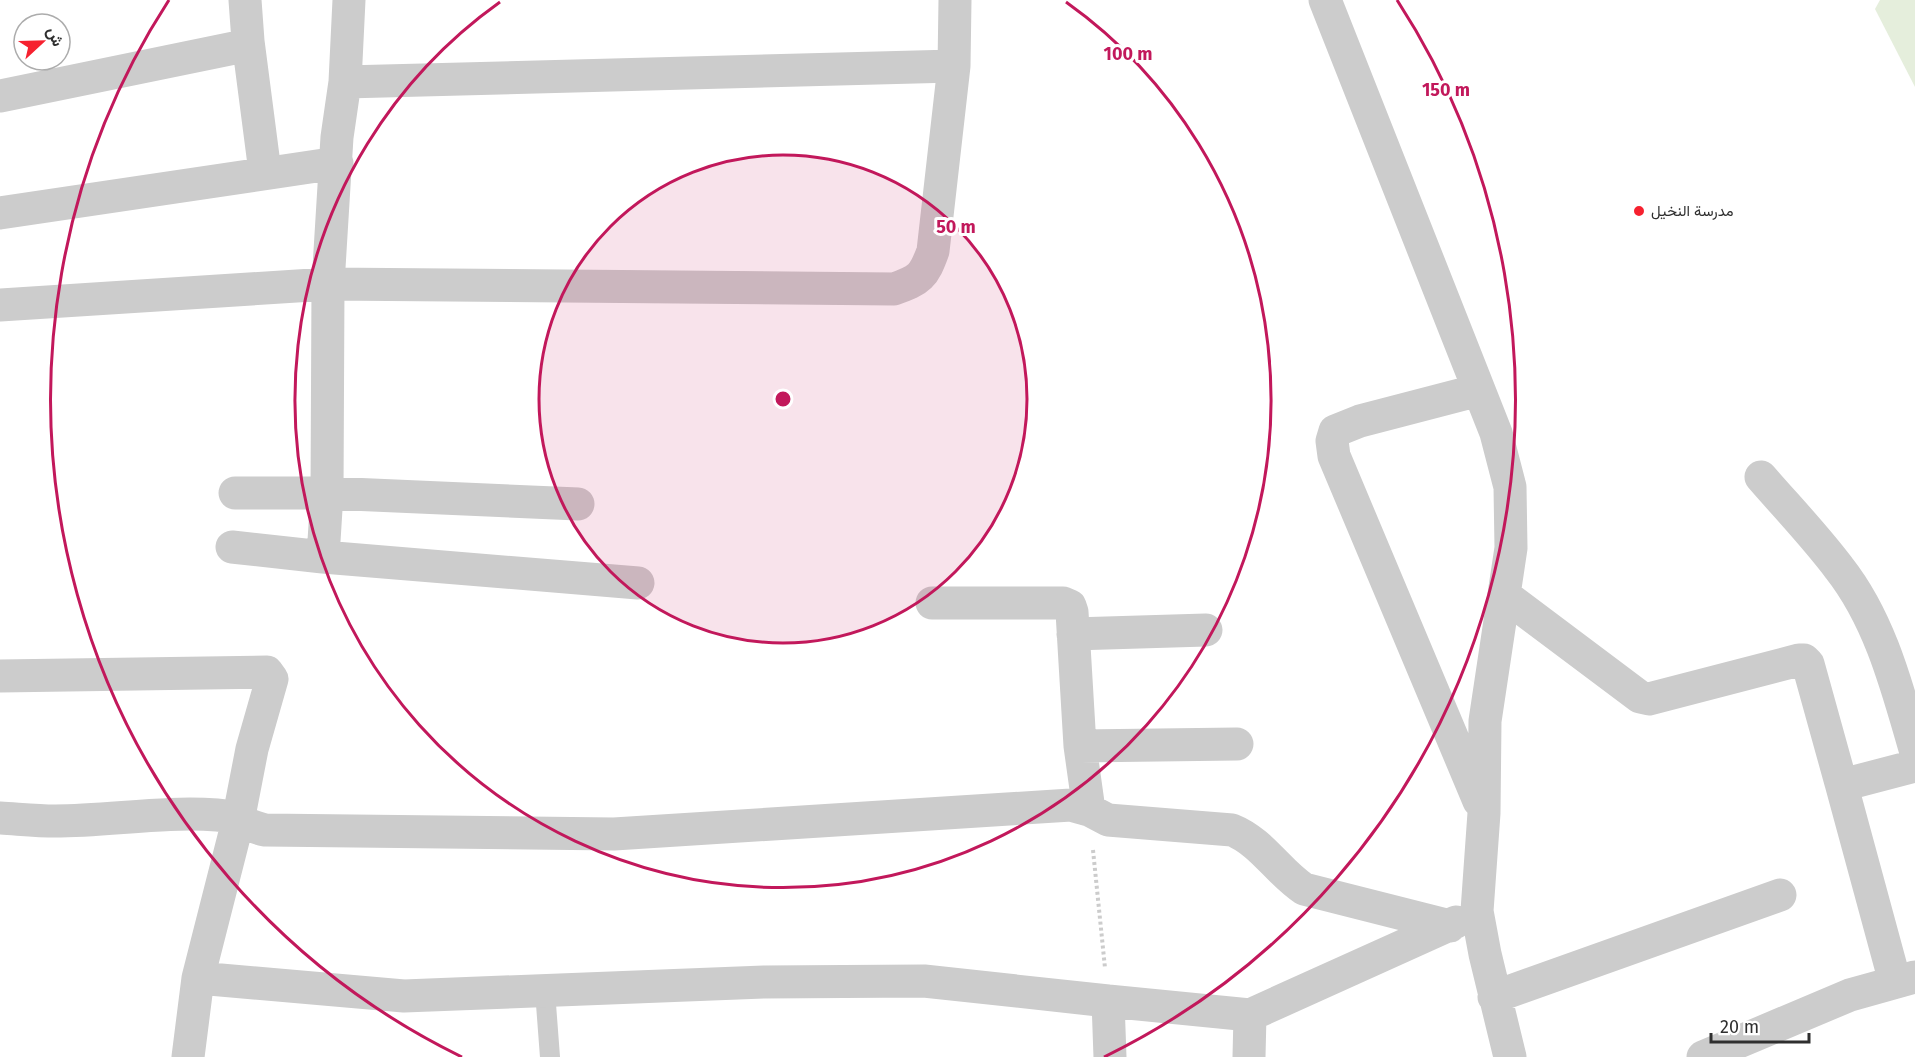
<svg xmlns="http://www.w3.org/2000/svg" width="1915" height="1057" font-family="'Fira Sans',Vazirmatn,sans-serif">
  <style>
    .green { fill: #e5eedc }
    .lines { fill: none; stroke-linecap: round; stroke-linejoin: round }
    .path { stroke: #ccc; stroke-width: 4; stroke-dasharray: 3 3; stroke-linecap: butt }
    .lane { stroke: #ccc; stroke-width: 20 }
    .street { stroke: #ccc; stroke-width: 33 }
    .ring { fill: none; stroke: #c2185b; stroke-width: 3 }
    .poi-dot { fill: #f6212f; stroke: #fff; stroke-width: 2 }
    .labels { text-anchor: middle; stroke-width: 6; stroke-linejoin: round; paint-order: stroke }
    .poi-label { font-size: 15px; fill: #2f2f2f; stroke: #fff; text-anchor: start }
    .centre { fill: #c2185b; stroke: #fff; stroke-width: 3 }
    .ring-label { font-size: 18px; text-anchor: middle; font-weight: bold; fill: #c2185b; stroke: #fff; stroke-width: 6; stroke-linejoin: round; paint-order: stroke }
  </style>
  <rect width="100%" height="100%" fill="#fff"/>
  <path class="green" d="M1880,0h35v87l-40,-78z"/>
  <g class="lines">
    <path class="path" d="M1093,850l12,118"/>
    <path class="lane" d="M545,991l5,66"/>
    <path class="street" d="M1325,0l171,433 14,54 1,61 -26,173 -1,92 -7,98 8,43 25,103
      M248,41l17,131
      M345,82l609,-16
      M0,96l244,-50 4,-5 -3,-41
      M0,213l337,-50
      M0,305l328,-21 566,5c26,-9 30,-13 39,-38l21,-185 1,-66
      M1479,390l-119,31 -25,10 -3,10 2,15 145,345
      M1761,477c26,30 54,59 78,91 41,52 58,119 76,181
      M235,493h92l251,11
      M232,547l91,10 315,26
      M323,557l4,-64 1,-209 9,-147 8,-55 4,-82
      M1504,595l136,102 9,2 150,-39h5l4,4 33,119 5,1 69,-18
      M932,603h131l7,3 2,6 8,134 9,64
      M1073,634l133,-4
      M0,676l267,-4 5,7 -20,70 -14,72 -40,157
      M1080,746l157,-2
      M1841,783l54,199
      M0,818c18,1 37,3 55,3 54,0 108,-10 162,-6 17,1 32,12 48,15l349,4 457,-29 18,5 19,10 124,10c30,12 46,42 72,59l146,37
      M1494,997l286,-102
      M188,1057l10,-79 206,18 360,-14 160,-1 184,20
      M1110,1057l-2,-56 142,14
      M1249,1057l1,-42 206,-93
      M1703,1057l147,-62 65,-18"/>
  </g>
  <circle cx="783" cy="399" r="244" fill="#c2185b" fill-opacity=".12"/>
  <g class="ring">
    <circle cx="783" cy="399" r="244"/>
    <path d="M1066 2A488 488 0 1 1 500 2"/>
    <path d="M462 1057A732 732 0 0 1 169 0M1397 0A732 732 0 0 1 1104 1057"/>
  </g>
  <circle class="poi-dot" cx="1639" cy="211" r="6"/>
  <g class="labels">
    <g class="poi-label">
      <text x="1651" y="216">مدرسة النخيل</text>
    </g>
  </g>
  <circle cx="783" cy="399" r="9" class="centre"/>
  <g class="ring-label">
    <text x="1128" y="60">100 m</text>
    <text x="1446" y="96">150 m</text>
    <text x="956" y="233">50 m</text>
  </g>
  <g transform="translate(42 42) rotate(68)"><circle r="28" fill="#ffffff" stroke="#acacac" stroke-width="1.5"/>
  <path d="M0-4.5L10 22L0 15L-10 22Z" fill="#f6212f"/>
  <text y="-9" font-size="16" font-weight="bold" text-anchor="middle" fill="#2f2f2f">ش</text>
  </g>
  <path d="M1711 1033v9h98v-9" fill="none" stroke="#2f2f2f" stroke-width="3"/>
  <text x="1720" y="1033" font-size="18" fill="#2f2f2f" stroke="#ffffff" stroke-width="4.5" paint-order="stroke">20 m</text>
</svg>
